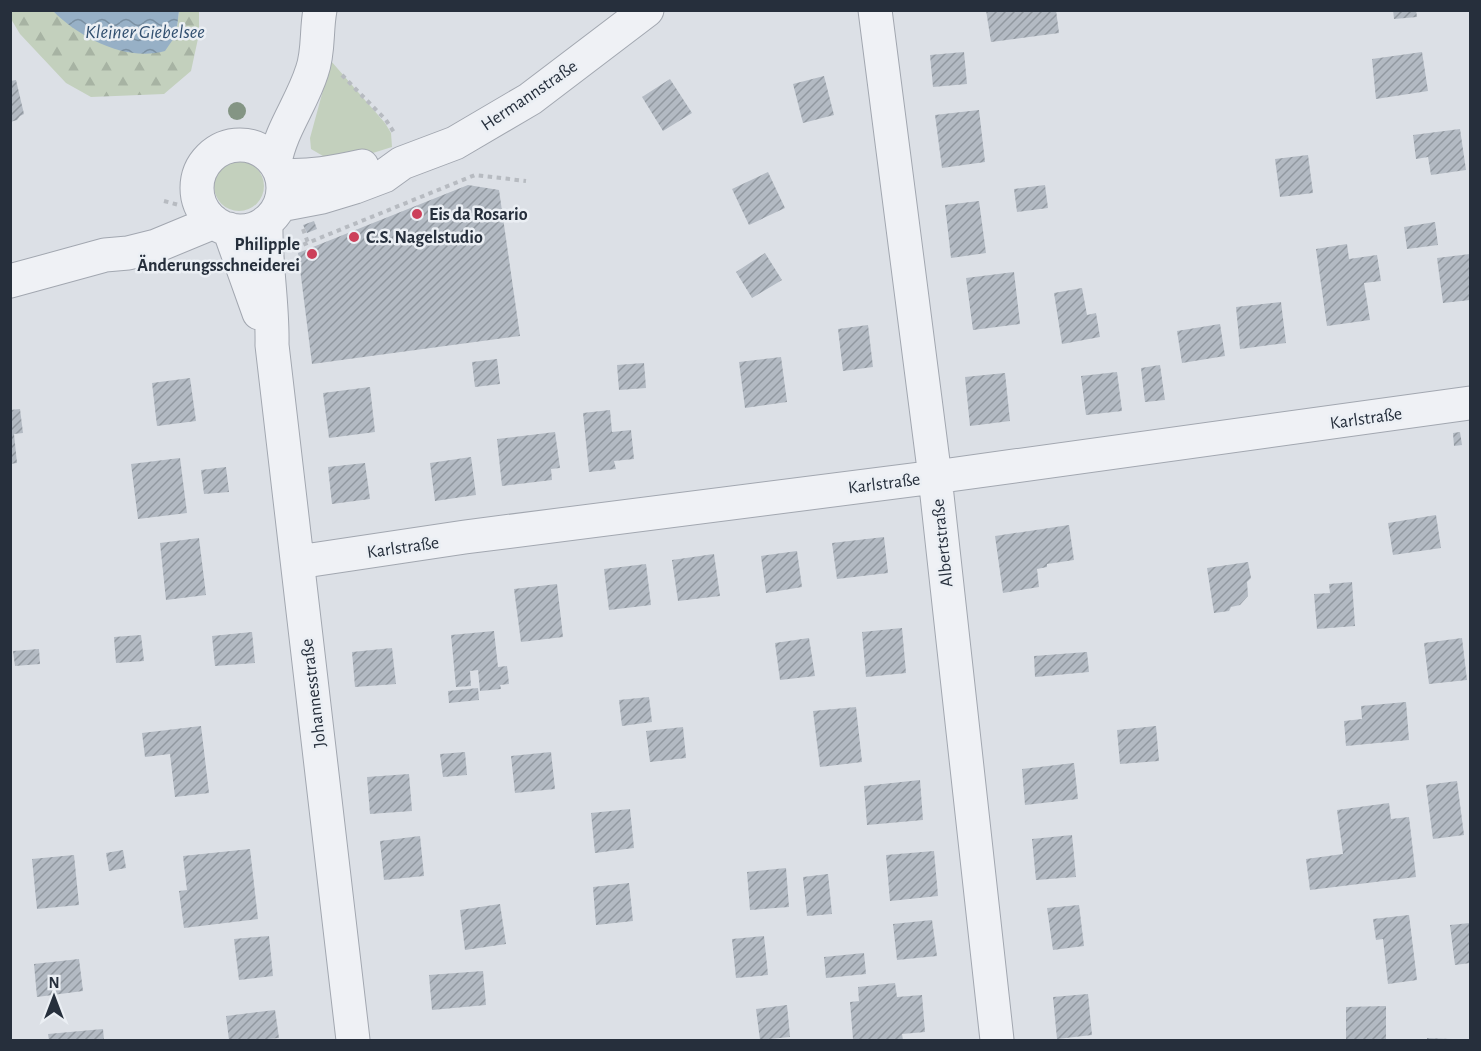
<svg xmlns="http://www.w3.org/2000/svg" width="1481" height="1051" font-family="'Alegreya Sans',sans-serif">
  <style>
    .grass { fill: #c3d0bd }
    .forest { fill: url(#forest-firs) }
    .water { fill: url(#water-waves) }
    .building { fill: url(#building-hatch) }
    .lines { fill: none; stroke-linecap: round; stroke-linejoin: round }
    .minor-casing { stroke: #a2a7b0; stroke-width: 35 }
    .path { stroke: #b7bbc1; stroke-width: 4; stroke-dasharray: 4.5 4.5; stroke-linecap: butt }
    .minor { stroke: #eff1f5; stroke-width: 33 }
    .tree { fill: #849584 }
    .poi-dot { fill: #cc405a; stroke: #ebeff4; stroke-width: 2 }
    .labels { text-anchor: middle; stroke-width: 5; stroke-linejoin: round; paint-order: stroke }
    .street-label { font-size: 18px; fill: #262f3c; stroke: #ebeff4 }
    .poi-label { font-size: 18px; font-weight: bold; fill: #262f3c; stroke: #ebeff4; text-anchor: start }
    .water-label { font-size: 20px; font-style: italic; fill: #314f6f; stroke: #ebeff4 }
  </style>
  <defs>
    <pattern id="forest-firs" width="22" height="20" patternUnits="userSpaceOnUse" patternTransform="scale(1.5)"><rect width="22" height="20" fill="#c3d0bd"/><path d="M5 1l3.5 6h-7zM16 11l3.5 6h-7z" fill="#a7b3a3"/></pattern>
    <pattern id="water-waves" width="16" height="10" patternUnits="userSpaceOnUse" patternTransform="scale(1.5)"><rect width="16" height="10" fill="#97b0c6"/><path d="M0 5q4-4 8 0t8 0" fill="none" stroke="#7b90a2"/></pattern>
    <pattern id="building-hatch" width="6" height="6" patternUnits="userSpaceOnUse" patternTransform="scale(1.5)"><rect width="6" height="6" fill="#b3bac3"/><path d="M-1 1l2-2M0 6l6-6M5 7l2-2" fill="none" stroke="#9198a0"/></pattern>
  </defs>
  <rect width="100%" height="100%" fill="#dce0e6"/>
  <path class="grass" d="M331,61l54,62 6,10 1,14 -32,10 -37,5v-6l-12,-7 -1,-11z
    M214 186a25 25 0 1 1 50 0a25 25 0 1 1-50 0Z"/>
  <path class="forest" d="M11,11h42l7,6 116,18 3,-24h20v23l-8,37 -27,23 -73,3 -25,-14 -46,-49 -9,-15z"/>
  <path class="water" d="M53,11h126l-3,24 -11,16c-39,11 -85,-13 -112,-40z"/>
  <path class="building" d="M986,10h70l3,23 -68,9z
    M1393,10h23l1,7 -23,2z
    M964,52l3,32 -34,3 -3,-32z
    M1422,52l6,39 -52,8 -4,-40z
    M824,76l10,39 -31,8 -10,-39z
    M670,79l22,34 -29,18 -21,-34z
    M16,80l8,34 -4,2 -3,4 -7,2v-41z
    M979,110l6,52 -43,6 -7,-53z
    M1460,129l6,41 -35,5 -3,-18 -12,2 -3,-24z
    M1308,155l5,38 -33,4 -5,-38z
    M768,172l17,36 -36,17 -17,-36z
    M468,185l31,5 21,146 -208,28 -14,-111z
    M1045,185l3,23 -31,4 -3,-23z
    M979,201l7,52 -35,5 -6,-53z
    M314,221l3,8 -10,4 -4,-8z
    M1435,222l3,23 -31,4 -3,-22z
    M1347,244l2,15 28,-4 4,26 -17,2 6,37 -43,6 -11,-77z
    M765,253l17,27 -30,18 -16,-26z
    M1470,254v46l-27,3 -6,-45z
    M1014,272l6,52 -47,6 -7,-52z
    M1082,288l5,27 9,-2 4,24 -38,7 -8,-51z
    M1281,302l5,41 -46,6 -4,-42z
    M1220,324l5,32 -43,7 -5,-32z
    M868,325l5,42 -30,4 -5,-42z
    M781,357l6,45 -42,6 -6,-46z
    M497,359l3,25 -25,3 -3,-25z
    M644,363l2,25 -27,2 -2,-25z
    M1160,365l5,35 -20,2 -4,-34z
    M1117,372l5,39 -36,4 -5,-39z
    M1005,373l5,48 -40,5 -5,-49z
    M190,378l6,43 -39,5 -5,-43z
    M370,387l5,45 -46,6 -6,-45z
    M20,409l3,24 -9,1 3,29 -7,1v-54z
    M610,410l2,22 19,-2 3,29 -20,2 2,8 -27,3 -6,-59z
    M555,432l5,36 -9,1 1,11 -50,6 -5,-47z
    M1460,432l2,13 -8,1 -1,-13z
    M471,457l5,38 -41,6 -5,-38z
    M180,458l7,55 -49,6 -7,-55z
    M365,463l5,36 -38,5 -4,-37z
    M226,467l3,25 -25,2 -3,-24z
    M1436,515l5,33 -48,7 -5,-32z
    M1069,525l5,35 -27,4v3l-10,2 2,18 -36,6 -8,-57z
    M884,537l4,36 -51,6 -5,-36z
    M199,538l7,57 -40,5 -6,-57z
    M797,551l5,36 -36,6 -5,-37z
    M714,554l6,42 -42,5 -6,-41z
    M1248,562l3,16 -4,4 1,14 -8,9 -9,2 -2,4 -15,2 -7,-45z
    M646,564l5,41 -42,5 -5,-41z
    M1352,582l3,44 -38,3 -3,-35 16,-1 -1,-9z
    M557,584l6,53 -42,5 -7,-53z
    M902,628l4,45 -40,4 -4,-45z
    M494,631l4,36 9,-1 2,18 -9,1 1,4 -21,2 -2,-21 -8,1 1,15 -15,1 -5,-52z
    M252,632l3,31 -40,3 -3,-30z
    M141,635l3,26 -28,2 -2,-26z
    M809,638l6,38 -35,4 -5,-37z
    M1462,638l5,42 -38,4 -5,-41z
    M392,648l4,36 -41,3 -3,-35z
    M39,649l1,15 -25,2 -2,-15z
    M1087,652l2,20 -54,5 -1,-21z
    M478,688l1,12 -30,3 -1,-12z
    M649,697l3,25 -30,4 -3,-26z
    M1406,702l3,38 -63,6 -2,-25 18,-2 -1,-13z
    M856,707l6,55 -42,5 -7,-56z
    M201,726l8,67 -34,4 -5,-43 -25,3 -3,-24z
    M1156,726l3,35 -39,3 -3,-34z
    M683,727l3,31 -36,4 -4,-31z
    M465,752l2,23 -24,2 -3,-23z
    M551,752l4,37 -40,4 -4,-37z
    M1074,763l4,36 -53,6 -3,-36z
    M409,774l3,37 -42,3 -3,-37z
    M920,780l3,40 -56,5 -3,-39z
    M1457,781l7,54 -31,4 -7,-54z
    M1389,803l2,16 18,-2 7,60 -106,13 -4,-31 37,-5 -6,-44z
    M630,809l4,39 -39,5 -4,-40z
    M1072,835l4,42 -40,3 -4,-41z
    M420,836l4,40 -40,4 -4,-39z
    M250,849l8,70 -74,9 -5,-37 8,-1 -4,-34z
    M123,850l3,18 -17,3 -3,-18z
    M934,851l4,45 -48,5 -4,-46z
    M74,855l5,50 -42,4 -5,-50z
    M786,868l3,39 -39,3 -3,-38z
    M828,874l4,40 -25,2 -4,-39z
    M629,883l4,38 -37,4 -3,-38z
    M500,904l6,40 -41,6 -5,-40z
    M1079,905l5,41 -31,4 -6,-42z
    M1409,915l8,65 -29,4 -5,-45 -7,1 -3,-21z
    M932,920l5,36 -40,4 -4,-36z
    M1470,923v40l-15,2 -5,-40z
    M269,936l4,40 -34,4 -5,-41z
    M764,936l4,39 -32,3 -4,-39z
    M864,953l2,21 -40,4 -2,-21z
    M79,959l4,32 -46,6 -3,-33z
    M483,971l3,34 -54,5 -3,-35z
    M895,983l2,14 25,-2 3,37 -23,2 1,6 -50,-1 -3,-37 9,-1 -1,-14z
    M1088,994l4,41 -35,4 -4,-42z
    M787,1005l3,32 -30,3 -4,-31z
    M1386,1006v34h-40v-33z
    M275,1010l4,28 -22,2h-28l-3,-24z
    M103,1029l1,11h-55l-1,-6z
    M1427,1038l25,1v1h-25z"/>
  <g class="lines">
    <defs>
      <path id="minor" d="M875,10l60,467 62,563
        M197 188a43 43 0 1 1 86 0a43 43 0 1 1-86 0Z
        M275,162c6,-33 27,-59 37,-91 7,-19 4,-40 8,-61
        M281,175c28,2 54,-3 81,-9
        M280,205l42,-8 33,-10 29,-11 18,-13 53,-20 75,-44 117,-89
        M266,222c-1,42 7,81 6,123l81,695
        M229,229l30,84
        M10,281l95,-26 23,-2 28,-7 58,-24
        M298,562l167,-25 470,-60 535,-74"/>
    </defs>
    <use href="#minor" class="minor-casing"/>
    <path class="path" d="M342,75l44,45 9,14
      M164,201l15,4
      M303,229l5,14
      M295,248l180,-73 51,6"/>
    <use href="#minor" class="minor"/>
  </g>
  <circle class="tree" cx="237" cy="111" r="9"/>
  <g class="poi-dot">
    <circle cx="417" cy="214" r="6"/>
    <circle cx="354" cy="237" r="6"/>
    <circle cx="312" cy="254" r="6"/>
  </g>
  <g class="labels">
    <g class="street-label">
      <text transform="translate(529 95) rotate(-34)" y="6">Hermannstraße</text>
      <text transform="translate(1366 418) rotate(-8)" y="6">Karlstraße</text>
      <text transform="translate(884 483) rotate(-7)" y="6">Karlstraße</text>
      <text transform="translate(942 543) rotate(-96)" y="6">Albertstraße</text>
      <text transform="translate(403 547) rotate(-8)" y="6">Karlstraße</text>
      <text transform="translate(313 693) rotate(-97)" y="6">Johannesstraße</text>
    </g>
    <g class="poi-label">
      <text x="429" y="220">Eis da Rosario</text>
      <text x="366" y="243">C.S. Nagelstudio</text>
      <text x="300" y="250" text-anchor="end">Philipple<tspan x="300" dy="21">Änderungsschneiderei</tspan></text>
    </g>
    <g class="water-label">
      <text x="145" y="38">Kleiner Giebelsee</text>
    </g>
  </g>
  <rect width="1481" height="1051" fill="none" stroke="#262f3c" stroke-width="24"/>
  <g transform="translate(54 997)" stroke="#ebeff4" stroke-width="4.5" paint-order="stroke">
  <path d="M0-4.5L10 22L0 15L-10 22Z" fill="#262f3c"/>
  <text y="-9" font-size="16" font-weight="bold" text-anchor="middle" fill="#262f3c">N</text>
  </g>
</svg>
